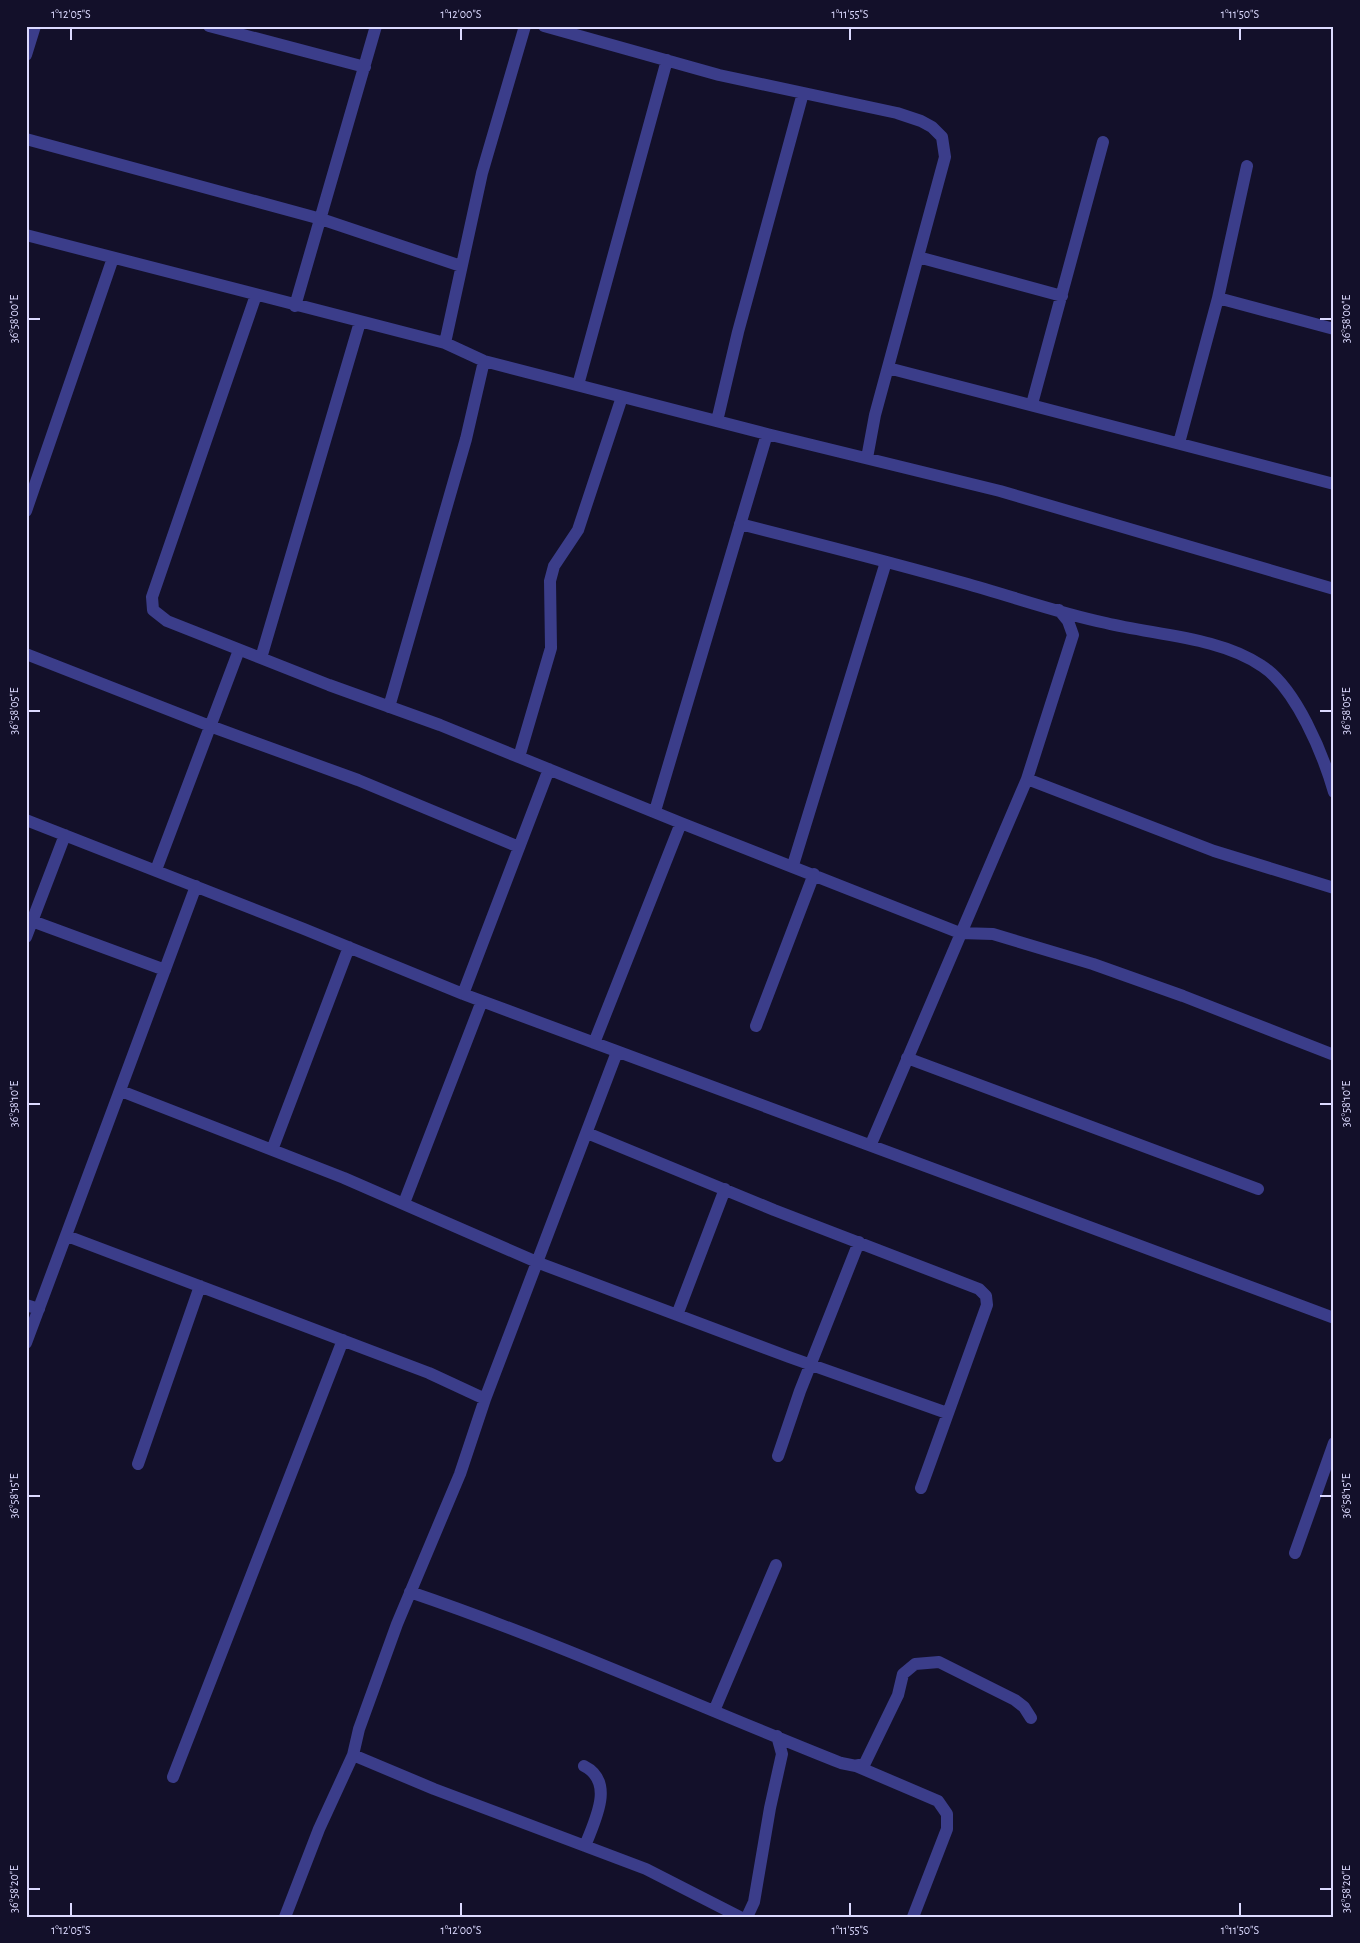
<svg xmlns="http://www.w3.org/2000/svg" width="1360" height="1943" font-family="'Alegreya Sans',sans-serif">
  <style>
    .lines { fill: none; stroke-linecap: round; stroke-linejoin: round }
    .minor { stroke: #3b3d8a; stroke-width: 12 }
    .ticks { fill: none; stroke: #dcdaff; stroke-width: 2 }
    .neatline { fill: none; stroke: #dcdaff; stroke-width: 2 }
    .ticks-label { font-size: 12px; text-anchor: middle; fill: #dcdaff }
  </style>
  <rect width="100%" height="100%" fill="#13102a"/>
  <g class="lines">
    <path class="minor" d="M209,26l156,41
      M544,26l175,49 178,38 24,8 11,6 10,10 3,20 -70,258 -8,43
      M26,55l9,-29
      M26,139l295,80 140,47
      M26,235l419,108 39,18 283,73 233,57 334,98
      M918,257l144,39
      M256,295l-104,302 1,13 14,11 162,64 111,40 241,98 279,110 33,1 100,30 90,32 151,59
      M1218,298l116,31
      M295,306l81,-280
      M445,343l37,-170 43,-147
      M888,368l446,116
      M578,385l89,-325
      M1032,404l71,-262
      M717,421l21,-89 65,-239
      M1179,443l39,-145 29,-132
      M26,511l87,-253
      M740,524c75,19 150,38 224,59 47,13 94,30 142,40 49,12 114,14 156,43 34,22 61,88 72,126
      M26,654l184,72 148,54 161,67
      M261,658l99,-336
      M389,707l77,-268 18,-78
      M519,757l32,-109 -1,-67 4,-15 24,-36 44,-133
      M1027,779l187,72 120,37
      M655,811l112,-377
      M26,820l278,109 159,65 871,324
      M793,865l93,-303
      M156,870l83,-220
      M32,921l133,49
      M26,937l39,-102
      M463,994l86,-225
      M756,1026l58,-152
      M594,1043l87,-220
      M617,1052l-132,347 -25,75 -63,150 -38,105 -6,26 81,34 212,80 94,48
      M907,1058l351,131
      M121,1091l223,87 195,85 250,94 158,56
      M587,1133l187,77 205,79 7,7 1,9 -66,183
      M871,1144l156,-365 46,-144 -5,-14 -9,-11
      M272,1150l77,-203
      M404,1203l78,-202
      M67,1236l362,137 56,26
      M26,1305l13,4
      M677,1315l48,-126
      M26,1343l170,-457
      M778,1456l22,-65 59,-149
      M138,1464l62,-178
      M1295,1553l39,-110
      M410,1592c147,50 287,114 431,171l15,3 9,-3 33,-68 5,-21 12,-10 24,-2 76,38 9,7 7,11
      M714,1711l62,-146
      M584,1766c32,16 10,56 1,80
      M856,1766l82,35 9,13v15l-34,88
      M173,1777l170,-437
      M285,1917l34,-88 34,-74
      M747,1917l7,-15 16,-94 12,-54 -5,-18"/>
  </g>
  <path class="ticks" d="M71,28v12M461,28v12M850,28v12M1240,28v12M28,319h12M1320,319h12M28,711h12M1320,711h12M28,1104h12M1320,1104h12M28,1496h12M1320,1496h12M28,1889h12M1320,1889h12M71,1903v13M461,1903v13M850,1903v13M1240,1903v13"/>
  <rect width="1360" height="1943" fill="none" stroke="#13102a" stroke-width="55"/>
  <rect x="28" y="28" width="1304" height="1888" class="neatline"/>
  <g class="ticks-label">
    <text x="71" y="18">1°12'05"S</text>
    <text x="461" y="18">1°12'00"S</text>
    <text x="850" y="18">1°11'55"S</text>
    <text x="1240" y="18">1°11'50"S</text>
    <text transform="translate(1346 319) rotate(-90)" y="4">36°58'00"E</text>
    <text transform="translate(14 319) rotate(-90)" y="4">36°58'00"E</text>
    <text transform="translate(1346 711) rotate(-90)" y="4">36°58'05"E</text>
    <text transform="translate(14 711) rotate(-90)" y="4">36°58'05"E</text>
    <text transform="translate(1346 1104) rotate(-90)" y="4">36°58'10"E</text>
    <text transform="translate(14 1104) rotate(-90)" y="4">36°58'10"E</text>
    <text transform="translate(1346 1496) rotate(-90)" y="4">36°58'15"E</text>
    <text transform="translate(14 1496) rotate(-90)" y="4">36°58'15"E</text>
    <text transform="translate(1346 1889) rotate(-90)" y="4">36°58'20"E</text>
    <text transform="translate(14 1889) rotate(-90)" y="4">36°58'20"E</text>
    <text x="71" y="1934">1°12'05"S</text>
    <text x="461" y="1934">1°12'00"S</text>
    <text x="850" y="1934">1°11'55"S</text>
    <text x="1240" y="1934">1°11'50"S</text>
  </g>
</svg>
